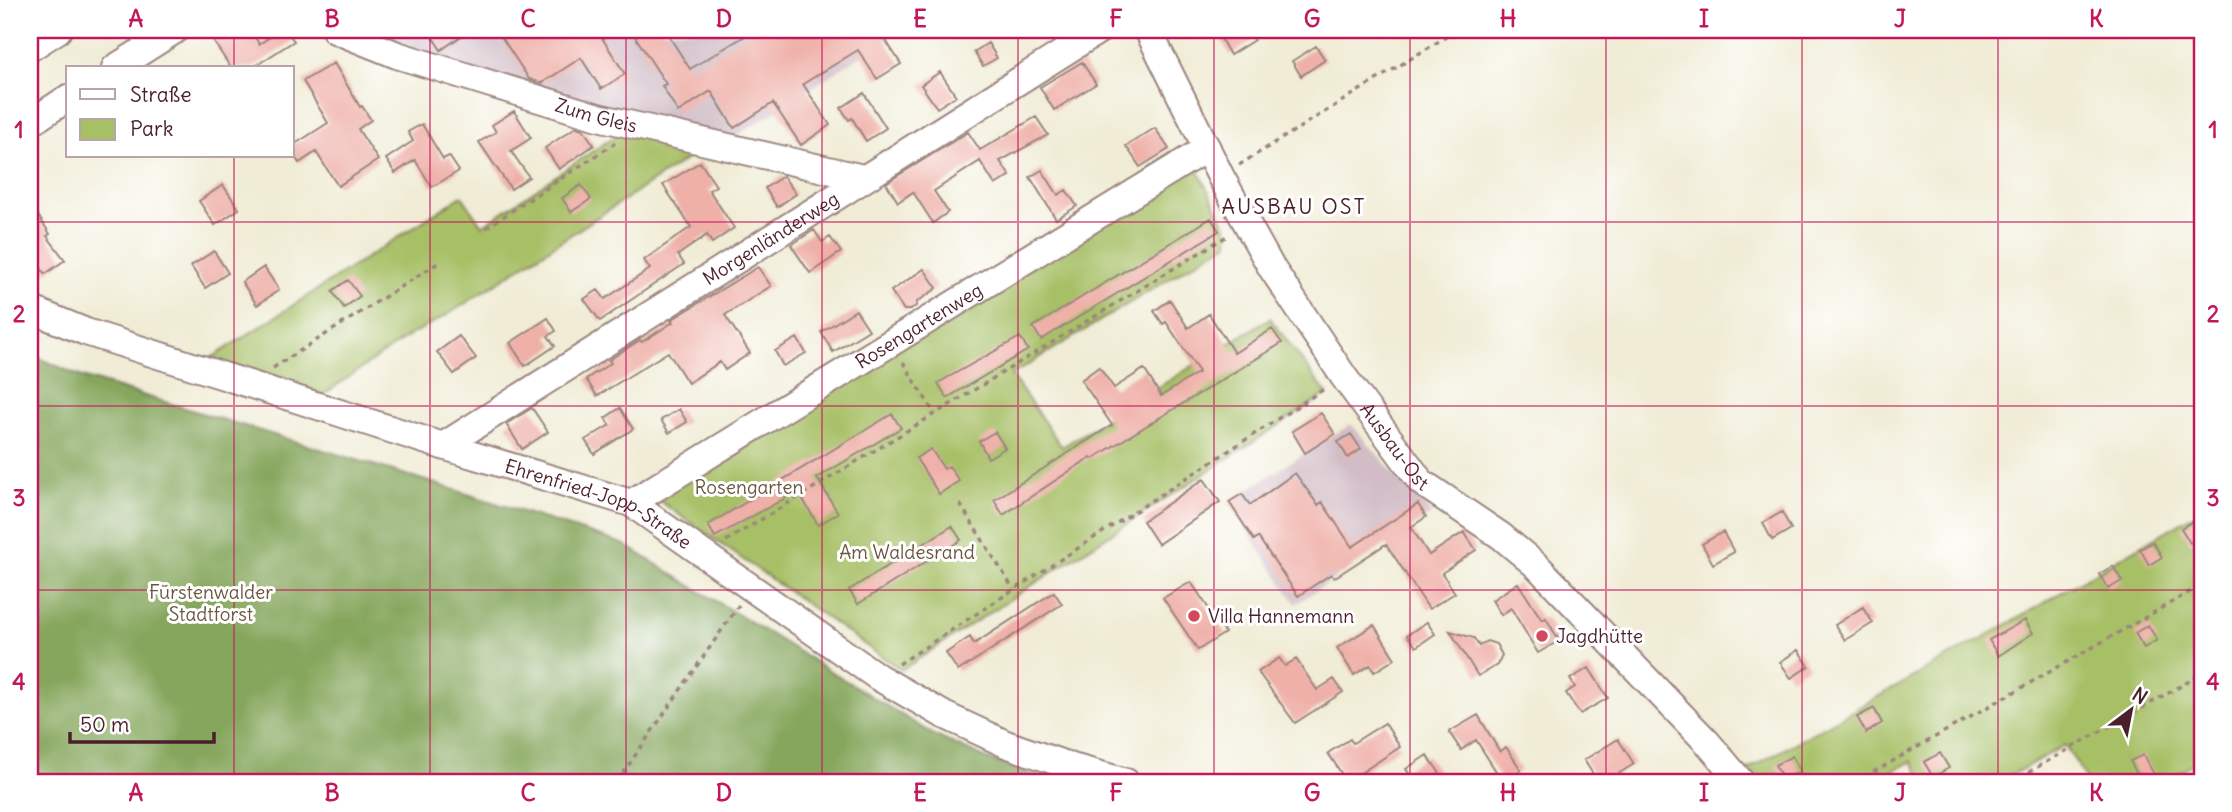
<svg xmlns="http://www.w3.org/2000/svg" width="2232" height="812" font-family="Delius,sans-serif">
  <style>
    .industrial { fill: #d2bdc6 }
    .green { fill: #a7c066; stroke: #787048; stroke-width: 2 }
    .forest { fill: #85a65b; stroke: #686243; stroke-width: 2 }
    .building { fill: #efb0a8 }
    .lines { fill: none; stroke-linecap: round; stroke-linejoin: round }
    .minor-casing { stroke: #9d8680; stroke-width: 30 }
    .path { stroke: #9d8680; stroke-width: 3.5; stroke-dasharray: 5 5; stroke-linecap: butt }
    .minor { stroke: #fff; stroke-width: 26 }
    .grid { fill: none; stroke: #c2185b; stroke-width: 2; stroke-opacity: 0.55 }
    .poi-dot { fill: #d1495b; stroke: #fff; stroke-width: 2.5 }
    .labels { text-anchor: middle; stroke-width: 6; stroke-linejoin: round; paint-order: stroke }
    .street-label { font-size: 19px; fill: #4a1f2b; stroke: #fff }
    .park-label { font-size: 19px; fill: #6b5740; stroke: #fff }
    .poi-label { font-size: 19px; fill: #4a1f2b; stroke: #fff; text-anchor: start }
    .neighbourhood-label { font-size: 21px; letter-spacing: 2px; fill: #4a1f2b; stroke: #fff }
    .neatline { fill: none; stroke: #c2185b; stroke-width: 2.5 }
    .grid-label { font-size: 23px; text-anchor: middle; font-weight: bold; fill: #c2185b }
  </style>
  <rect width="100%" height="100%" fill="#fff"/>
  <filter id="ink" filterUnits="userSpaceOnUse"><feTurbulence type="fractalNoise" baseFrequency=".0143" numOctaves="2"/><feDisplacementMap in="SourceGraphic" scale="14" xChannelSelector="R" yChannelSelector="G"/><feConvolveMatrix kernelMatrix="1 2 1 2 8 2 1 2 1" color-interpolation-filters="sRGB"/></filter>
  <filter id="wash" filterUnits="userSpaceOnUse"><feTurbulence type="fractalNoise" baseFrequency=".00686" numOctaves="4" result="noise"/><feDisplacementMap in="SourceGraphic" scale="28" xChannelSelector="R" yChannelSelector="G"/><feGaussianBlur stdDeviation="1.57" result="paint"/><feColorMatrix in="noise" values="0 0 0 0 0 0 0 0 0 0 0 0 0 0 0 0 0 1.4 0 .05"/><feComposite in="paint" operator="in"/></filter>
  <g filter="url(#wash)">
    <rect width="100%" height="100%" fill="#f0ecd5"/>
    <path class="industrial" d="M353,30h548l-169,109 -200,-46z
      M1351,424l51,59 19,15 11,16 -136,90 -68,-102z"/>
    <path class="green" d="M624,130l78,19 -253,165 -39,21 -87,60 -113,-36 252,-163 20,30z
      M1196,166l33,67 -1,10 -217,132 51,72 208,-129 57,76 -426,276 -247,-173z
      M2202,510v248l-41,24h-73l-23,-37 -66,37h-42l-3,-4 -7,4h-23l-12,-21 -39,21h-118l-10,-11 261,-146z"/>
    <path class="forest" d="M30,354l52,23 354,107 187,60 313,192 49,22 69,24h-1024z"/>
    <g id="blocks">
      <path class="building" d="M206,30h45l8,14 22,-14h5l8,11 -42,27h-21z
        M428,30h42l-29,20z
        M497,30h100l28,44 -24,15 -20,-31 -39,25 -13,-4z
        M631,30h34l25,39 65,-39h124l22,34 -24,15 -19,-29 -55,34 27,41 -29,20 -28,-42 -39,25 -23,-37 -33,21 -16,-26 4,-2z
        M1216,30h32l6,10 -24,15z
        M988,43l9,15 -14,8 -9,-14z
        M1316,46l9,14 -24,16 -9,-15z
        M1082,62l14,22 -42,26 -14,-23z
        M334,63l26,44 2,-1 9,14 -13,9 20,31 -40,26 -22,-34 -17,11 -7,-11v-6l36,-23 -25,-42z
        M940,72l16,24 -19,12 -16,-23z
        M864,93l22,35 -20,13 -14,-23 -3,2 -8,-12z
        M514,111l17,27 -20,13 18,26 -18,12 -32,-47 17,-10 -4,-7z
        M1036,117l12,18 -48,26 10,15 -15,9 -15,-24 -46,30 14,21 -15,11 -20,-31 -15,10 -12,-19 82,-51 12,18z
        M422,124l21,35 6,-3 10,15 -27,16 -17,-27 -20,13 -9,-14 27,-18 -5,-9z
        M576,127l7,2 11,16 -35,24 -14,-21z
        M1155,128l14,21 -29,18 -14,-21z
        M700,162l16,24 -7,4 25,38 -22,15 -5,-8 -29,20 6,9 -84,57 -16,-22 14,-9 7,9 45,-30 -6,-9 47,-33 -28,-42z
        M1042,170l16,25 8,-5 11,16 -21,13 -26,-42z
        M783,176l13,18 -19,13 -12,-19z
        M223,185l16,24 -24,16 -16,-24z
        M581,185l10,14 -20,13 -9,-14z
        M30,203l20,31 -3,2 18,24 -20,14 -15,-21z
        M1211,218l8,13 -178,109 -8,-13z
        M814,230l8,12 8,-5 11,15 -31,21 -19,-28z
        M214,251l14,22 -23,15 -14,-22z
        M264,267l15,23 -22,15 -15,-23z
        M758,267l13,19 -46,29 25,38 -25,17 -5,-8 -32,21 -20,-31 -71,44 -11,-17 25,-16 -2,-3 31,-20 2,2 31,-20 -2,-2z
        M924,269l13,19 -20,14 -1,4 -6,4h-6l-13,-19z
        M348,280l12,16 -16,12 -12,-17z
        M1170,300l18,28 21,-14 25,39 38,-24 10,14 -162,99 -28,17 -1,-2 -88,58 -9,-15 118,-75 -31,-45 18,-13 15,21 30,-19 17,27 38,-24 -33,-50 -3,2 -9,-13z
        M856,310l13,20 -36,22 -12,-20z
        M548,318l8,13 -8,5 7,10 -30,20 -15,-23z
        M459,336l17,22 -22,16 -17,-22z
        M1020,337l8,13 -81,48 -9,-15z
        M797,338l9,15 -23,13 -8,-15z
        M532,408l16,24 -26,17 -16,-25z
        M620,408l13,21 -39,25 -9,-14 25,-15 -5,-7z
        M679,409l8,13 -18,11 -8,-13z
        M1321,413l14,21 -30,19 -13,-22z
        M892,414l9,14 -84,50 21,35 -20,12 -20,-34 -83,46 -7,-12z
        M995,432l10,16 -17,10 -9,-17z
        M1351,434l10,15 -13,9 -10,-16z
        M931,449l13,20 5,-3 10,15 -20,13 -23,-36z
        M1295,473l23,32 4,-3 30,45 66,-43 8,13 -15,10 18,28 35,-23 12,18 -34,23 13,20 -26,16 -43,-65 -52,34 -3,-4 -33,22 -40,-59 -4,3 -25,-38 13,-8 8,11z
        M1204,479l16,23 -62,42 -15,-23z
        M1782,512l9,17 -19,11 -9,-17z
        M2195,520l7,16 -12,7 -9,-15z
        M952,526l9,14 -103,64 -9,-14z
        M1723,532l11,20 -21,12 -11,-20z
        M2153,542l9,15 -13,8 -9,-16z
        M2113,566l9,15 -14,8 -9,-15z
        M1191,582l34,51 -27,17 -35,-52z
        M1518,583l24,37 4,-2 13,23 -21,12 -27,-45 -10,7 -9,-15z
        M1054,592l8,12 -104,67 -12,-18 24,-16 4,7z
        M1863,607l10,16 -28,17 -10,-15z
        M2025,620l8,13 -35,23 -9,-16z
        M1427,622l8,12 -19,13 -9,-12z
        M1374,625l21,34 -21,13 -4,-7 -16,10 -17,-27z
        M2148,625l9,15 -13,8 -9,-15z
        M1450,631l24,7 5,8 8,-5 9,3 6,11 -5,10 -19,11z
        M1798,650l11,16 -18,12 -11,-16z
        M1279,658l6,8 11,-7 21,31 17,-11 9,13 -48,31 -37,-51z
        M1589,668l19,30 -28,16 -14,-21 9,-6 -5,-8z
        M1874,708l8,15 -16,10 -9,-16z
        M1478,715l22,37 6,-5 15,23 -18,12 -27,-42 -15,10 -12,-18z
        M1385,723l15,24 -53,35 -19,-29 22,-14 3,4z
        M1618,739l16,25 -29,18h-7l-14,-22z
        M1940,753l9,15 -16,9 -9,-15z
        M1427,755l15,21 -9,6h-18l-9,-13z
        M2143,755l11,19 -13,7 -11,-20z
        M1792,756l8,15 -16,9 -9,-15z"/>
    </g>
  </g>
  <g filter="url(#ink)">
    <use href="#blocks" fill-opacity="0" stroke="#9d8680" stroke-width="2"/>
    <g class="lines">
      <defs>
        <g id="minor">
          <path id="s1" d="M335,30l62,25 201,62 265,61"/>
          <path id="s2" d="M1148,30l73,147 50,90 73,110 77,105 80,54 36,30 170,176 34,40"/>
          <path d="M30,48l28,-18"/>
          <path d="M115,68l60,-38"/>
          <path d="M30,123l38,-25"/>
          <path id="s3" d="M30,309l56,23 357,114 188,57 247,174 66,38 62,29 66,23 54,15"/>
          <path id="s4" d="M443,446l656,-416"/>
          <path id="s5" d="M631,503l576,-355"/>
        </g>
      </defs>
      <use href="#minor" class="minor-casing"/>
      <path class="path" d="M1239,165l218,-135
        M486,228l129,-85
        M903,362l32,52
        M273,368l168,-107
        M960,504l54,86
        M726,541l501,-305
        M899,664l425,-275
        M617,782l122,-177
        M1856,782l346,-197
        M2011,782l191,-108"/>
      <use href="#minor" class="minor"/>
    </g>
  </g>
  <path class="grid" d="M234,30v38M430,30v752M626,30v752M822,30v752M1018,30v752M1214,30v752M1410,30v752M1606,30v752M1802,30v752M1998,30v752M234,156v626M30,222h2172M30,406h2172M30,590h2172"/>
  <g class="poi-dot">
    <circle cx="1194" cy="616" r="7"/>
    <circle cx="1542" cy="636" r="7"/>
  </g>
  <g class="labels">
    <g class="street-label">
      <text dy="7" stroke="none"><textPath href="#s1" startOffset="275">Zum Gleis</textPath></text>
      <text dy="7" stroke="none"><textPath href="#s4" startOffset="388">Morgenländerweg</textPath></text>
      <text dy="7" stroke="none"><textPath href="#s5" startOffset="338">Rosengartenweg</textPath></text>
      <text dy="7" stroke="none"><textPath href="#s2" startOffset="485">Ausbau-Ost</textPath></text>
      <text dy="7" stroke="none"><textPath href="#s3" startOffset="602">Ehrenfried-Jopp-Straße</textPath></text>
    </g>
    <g class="park-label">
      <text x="749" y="494">Rosengarten</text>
      <text x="907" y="559">Am Waldesrand</text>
      <text x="211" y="599">Fürstenwalder<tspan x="211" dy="22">Stadtforst</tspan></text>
    </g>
    <g class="poi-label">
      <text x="1208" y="623">Villa Hannemann</text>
      <text x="1556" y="643">Jagdhütte</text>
    </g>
    <g class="neighbourhood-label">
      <text x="1294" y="214">AUSBAU OST</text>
    </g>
  </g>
  <rect width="2232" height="812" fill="none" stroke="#fff" stroke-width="77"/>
  <rect x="66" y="66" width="228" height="91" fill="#ffffff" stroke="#b7a5aa" stroke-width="2"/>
  <rect x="80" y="89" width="35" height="10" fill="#ffffff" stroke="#b7a5aa" stroke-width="2"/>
  <text x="130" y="102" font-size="21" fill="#4a1f2b">Straße</text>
  <rect x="80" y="119" width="35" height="21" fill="#a7c066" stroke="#b7a5aa" stroke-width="2"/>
  <text x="130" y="136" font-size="21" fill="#4a1f2b">Park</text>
  <g transform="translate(2131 710) rotate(32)" stroke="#ffffff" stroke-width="5" paint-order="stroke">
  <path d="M0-5L12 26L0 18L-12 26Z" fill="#4a1f2b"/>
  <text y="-10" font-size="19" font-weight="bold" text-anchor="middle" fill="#4a1f2b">N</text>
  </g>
  <path d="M70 732v10h144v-10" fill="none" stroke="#4a1f2b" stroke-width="3.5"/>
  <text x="80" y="732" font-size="21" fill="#4a1f2b" stroke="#ffffff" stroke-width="5" paint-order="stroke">50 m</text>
  <rect x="38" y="38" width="2156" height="736" class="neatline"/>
  <g class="grid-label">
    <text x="136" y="27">A</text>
    <text x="332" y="27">B</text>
    <text x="528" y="27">C</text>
    <text x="724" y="27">D</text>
    <text x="920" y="27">E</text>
    <text x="1116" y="27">F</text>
    <text x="1312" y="27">G</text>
    <text x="1508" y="27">H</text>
    <text x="1704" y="27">I</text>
    <text x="1900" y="27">J</text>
    <text x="2096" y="27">K</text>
    <text x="19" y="138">1</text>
    <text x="2213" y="138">1</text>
    <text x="19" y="322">2</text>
    <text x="2213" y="322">2</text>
    <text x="19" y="506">3</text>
    <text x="2213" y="506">3</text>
    <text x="19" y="690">4</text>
    <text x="2213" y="690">4</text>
    <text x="136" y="801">A</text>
    <text x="332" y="801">B</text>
    <text x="528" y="801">C</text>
    <text x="724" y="801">D</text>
    <text x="920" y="801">E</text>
    <text x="1116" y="801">F</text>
    <text x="1312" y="801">G</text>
    <text x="1508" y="801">H</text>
    <text x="1704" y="801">I</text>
    <text x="1900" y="801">J</text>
    <text x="2096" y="801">K</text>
  </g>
</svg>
